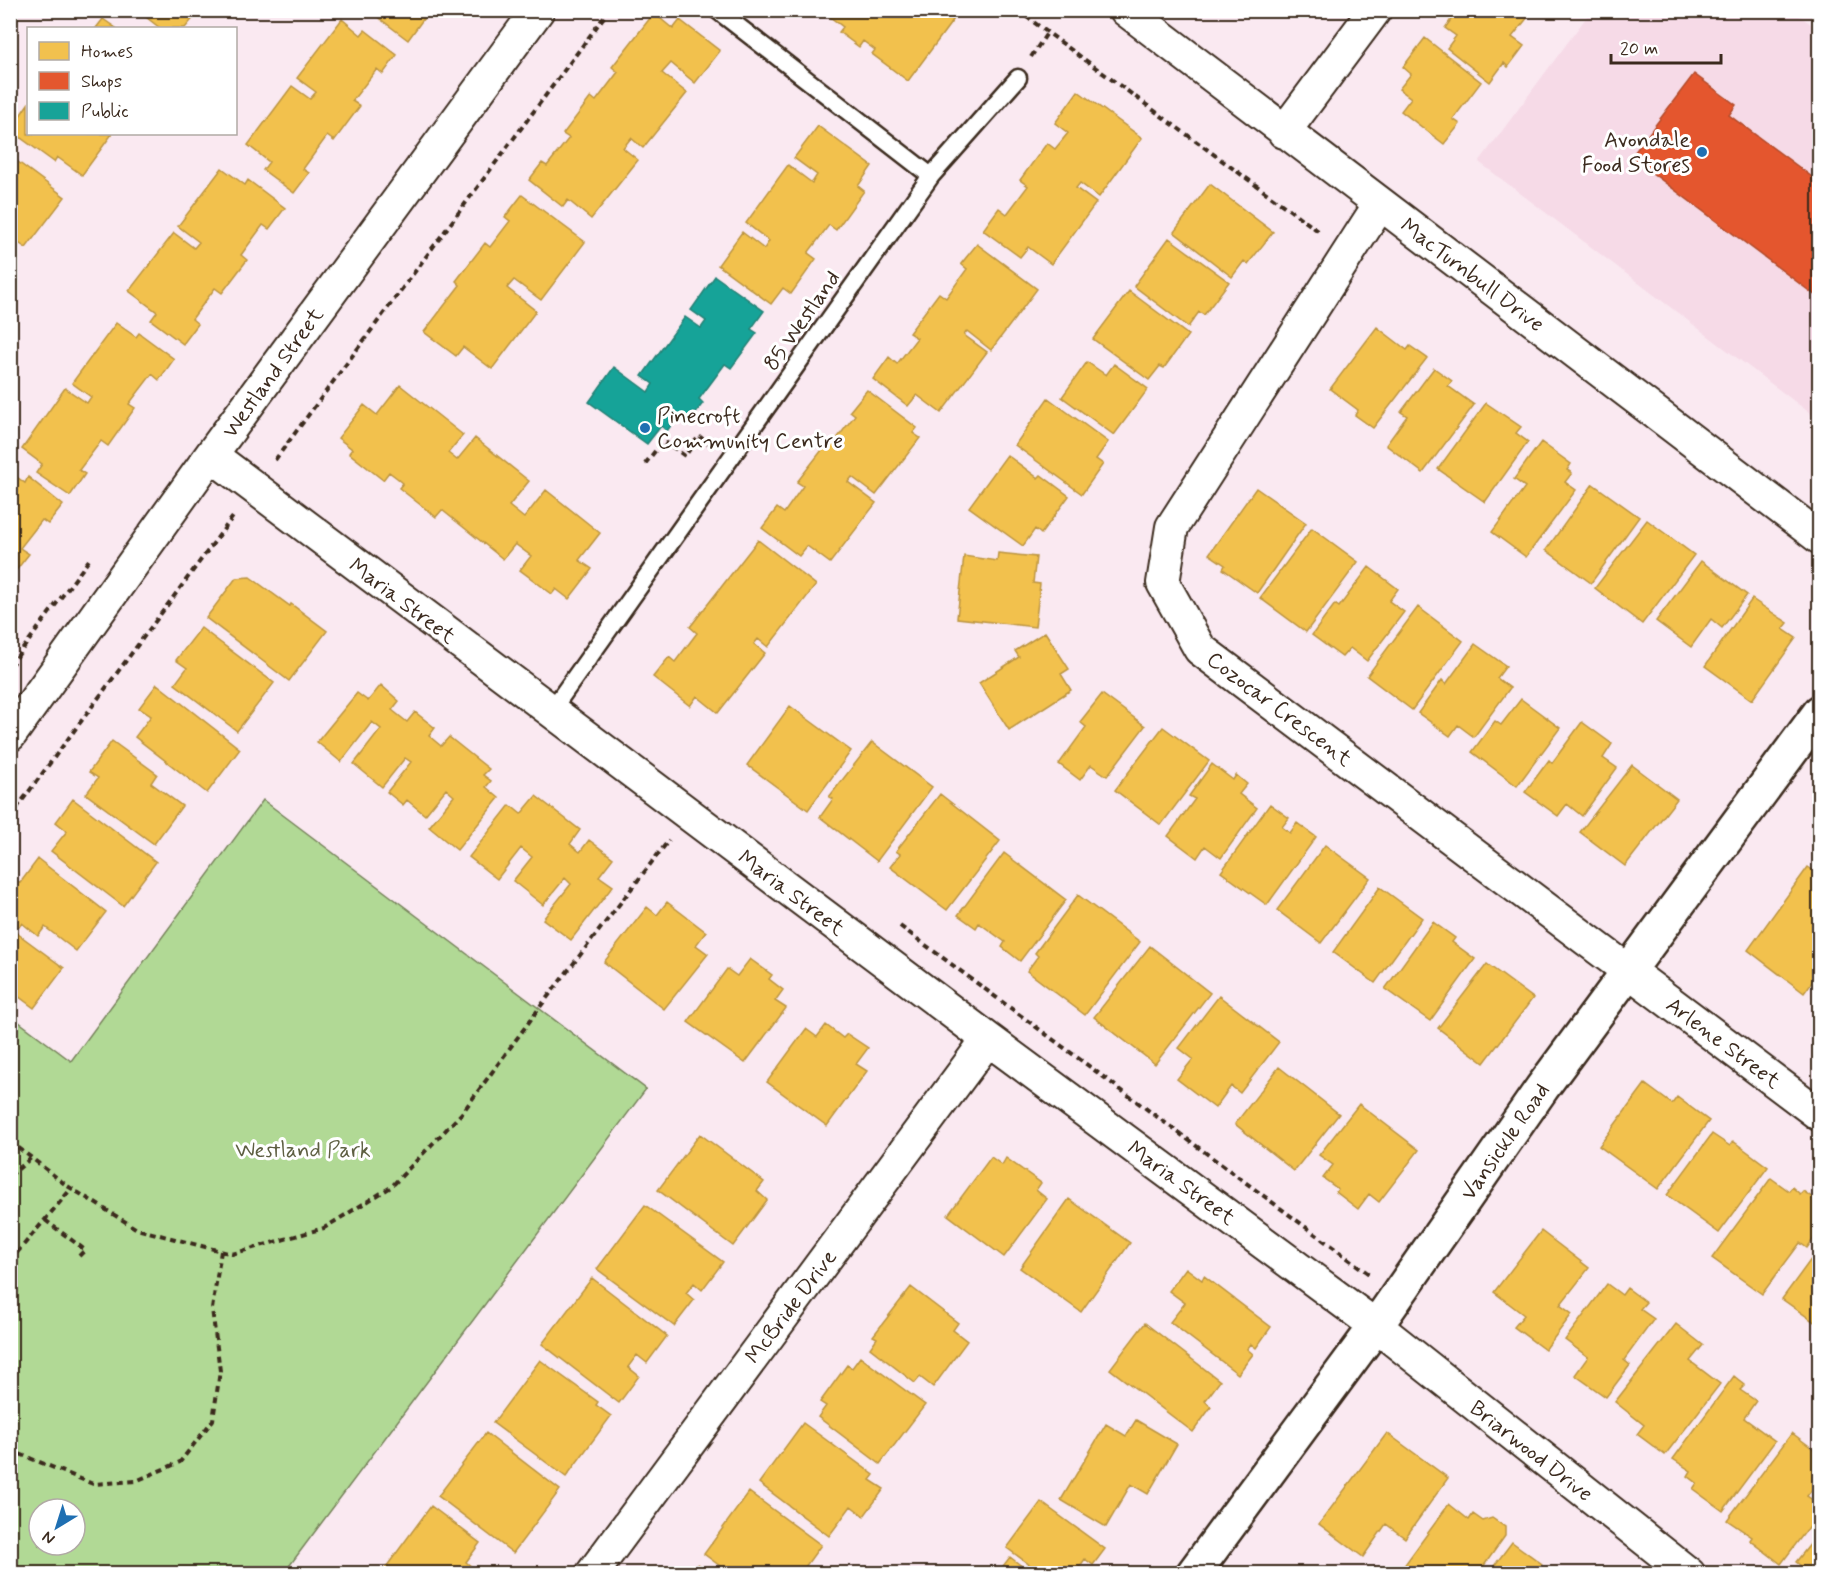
<svg xmlns="http://www.w3.org/2000/svg" width="1830" height="1584" font-family="Mynerve,sans-serif">
  <style>
    .built { fill: #f6dae7 }
    .green { fill: #b1d995; stroke: #76825a; stroke-width: 1.5; fill-rule: evenodd }
    .homes { fill: #f2c14e; stroke: #bb9440; stroke-width: 1.5 }
    .shops { fill: #e4572e; stroke: #b14a29; stroke-width: 1.5 }
    .public { fill: #17a398; stroke: #227f73; stroke-width: 1.5 }
    .lines { fill: none; stroke-linecap: round; stroke-linejoin: round }
    .service-casing { stroke: #3b2a1e; stroke-width: 21 }
    .minor-casing { stroke: #3b2a1e; stroke-width: 36 }
    .tertiary-casing { stroke: #3b2a1e; stroke-width: 38 }
    .path { stroke: #3b2a1e; stroke-width: 4; stroke-dasharray: 6 4.5; stroke-linecap: butt }
    .service { stroke: #fff; stroke-width: 16 }
    .minor { stroke: #fff; stroke-width: 32 }
    .tertiary { stroke: #fff; stroke-width: 33 }
    .poi-dot { fill: #1f6fb2; stroke: #fff; stroke-width: 2 }
    .labels { text-anchor: middle; stroke-width: 6; stroke-linejoin: round; paint-order: stroke }
    .poi-label { font-size: 22px; fill: #3b2a1e; stroke: #fff; text-anchor: end }
    .street-label { font-size: 22px; fill: #3b2a1e; stroke: #fff }
    .park-label { font-size: 22px; fill: #5e5f42; stroke: #fff }
  </style>
  <rect width="100%" height="100%" fill="#fae9f1"/>
  <filter id="ink" filterUnits="userSpaceOnUse"><feTurbulence type="fractalNoise" baseFrequency=".0167" numOctaves="2"/><feDisplacementMap in="SourceGraphic" scale="12" xChannelSelector="R" yChannelSelector="G"/><feConvolveMatrix kernelMatrix="1 2 1 2 8 2 1 2 1" color-interpolation-filters="sRGB"/></filter>
  <g filter="url(#ink)">
    <path class="built" d="M1591,11h202l26,19v390l-340,-258z"/>
    <path class="green" d="M263,800l383,289 -362,484h-273v-557l60,45zM39,1509h36v36h-36z"/>
    <path class="homes" d="M137,10h63l-15,18h-25z
      M378,10h43l-3,4 6,4 -16,22 -33,-25z
      M821,10h75l4,3 2,-3h47l7,6 -48,65 -36,-27 3,-4 -12,-9 -4,6 -20,-15 4,-5z
      M1451,10h69l8,7 -16,20 12,9 -16,21 -4,-4 -14,19 -43,-34 9,-12 -11,-8 10,-14z
      M654,13l19,16 7,-9 40,31 -25,32 -24,-20 -9,10 25,20 -44,55 -12,-10 -8,10 15,12 -47,59 -23,-19 -5,7 -34,-27 13,-17 5,3 22,-28 -6,-4 28,-37 5,4 22,-29 -6,-5z
      M103,19l13,9h-20z
      M342,19l19,16 4,-5 32,25 -14,19 -6,-5 -25,32 8,5 -26,35 -7,-5 -24,33 6,4 -15,20 -31,-23 6,-8 -21,-17 44,-59 18,13 6,-7 -19,-14z
      M1425,38l56,44 -28,37 7,5 -16,20 -43,-33 10,-13 -12,-9 12,-15 -8,-7z
      M1078,91l64,47 -43,59 -19,-14 -4,5 20,15 -45,61 -23,-17 -8,10 -37,-27 16,-22 8,6 21,-28 -8,-6 27,-37 8,6 13,-16 -13,-10z
      M28,104v30h84l-30,41 -25,-18 -3,5 -44,-32z
      M818,126l54,40 -14,20 6,5 -28,39 -7,-5 -21,28 8,6 -25,35 -8,-6 -12,16 -53,-39 24,-33 22,17 5,-8 -23,-18 42,-58 24,18 5,-8 -23,-17z
      M10,156l55,41 -39,51 -16,-11z
      M222,168l23,17 3,-5 37,28 -16,21 -6,-4 -22,30 6,5 -25,33 -7,-5 -23,31 6,5 -15,20 -32,-24 6,-8 -28,-21 45,-58 20,15 5,-6 -21,-16z
      M1210,184l63,48 -25,32 -4,-3 -12,16 -58,-45z
      M522,195l63,47 -44,58 -27,-20 -7,8 29,23 -44,58 -29,-22 -7,9 -32,-24 36,-47 -4,-4 29,-38 5,4 20,-26 -5,-4z
      M1169,238l60,44 -25,33 -5,-3 -11,15 -54,-41z
      M977,244l60,45 -46,61 -24,-19 -3,4 23,17 -46,61 -24,-18 -9,11 -35,-27 16,-22 8,7 20,-26 -8,-5 30,-40 7,5 21,-29 -6,-5z
      M1129,291l59,44 -24,33 -4,-2 -11,14 -56,-41z
      M116,323l20,14 3,-4 35,26 -15,21 -7,-6 -23,30 6,4 -27,38 -7,-5 -22,29 6,4 -15,22 -34,-23 6,-9 -20,-15 43,-61 22,15 4,-6 -19,-14z
      M1377,327l30,23 3,-4 17,12 -54,70 -18,-13 3,-5 -28,-21z
      M1087,362l19,13 8,-11 34,25 -34,46 -52,-38z
      M1434,368l18,13 -4,5 26,19 -51,68 -37,-28 21,-29 -6,-4z
      M400,385l63,50 -15,18 9,7 18,-22 54,43 -20,25 15,12 22,-28 54,43 -21,27 13,9 -23,30 -13,-10 -4,5 -32,-24 11,-14 -16,-12 -12,15 -61,-49 -6,7 -37,-29 4,-5 -6,-5 -8,-6 -6,8 -34,-27 3,-4 -14,-11 26,-33 13,10z
      M867,390l50,38 -4,5 7,5 -44,57 -24,-18 -4,5 28,21 -46,60 -23,-17 -8,10 -37,-28 15,-20 7,5 19,-27 -6,-4 32,-41 4,3 22,-29 -5,-4z
      M1048,398l60,44 -12,17 7,5 -21,30 -67,-49z
      M1486,403l35,24 -5,6 12,9 -43,60 -47,-33z
      M1541,442l30,22 -4,6 5,3 -7,9 11,8 -50,67 -34,-25 33,-45 -11,-8z
      M1007,455l31,23 3,-3 28,21 -28,38 -6,-5 -12,17 -54,-39z
      M10,472l15,11 3,-6 35,28 -15,19 -6,-4 -22,28 9,6 -19,24z
      M1593,484l46,33 -48,66 -45,-33z
      M1256,488l50,35 -49,70 -34,-24 2,-4 -16,-11z
      M1647,520l47,35 -52,69 -47,-36z
      M1312,528l46,34 -52,70 -46,-34z
      M758,540l58,45 -48,62 -10,-8 -4,5 11,9 -47,60 -21,-17 -7,10 -37,-29 16,-20 6,5 22,-29 -7,-6z
      M998,553l38,4 -3,26 7,1 -5,43 -78,-9 7,-62 33,5z
      M1701,561l46,34 -25,33 -11,-9 -20,28 -35,-26z
      M1369,567l29,22 -9,12 15,11 -37,49 -17,-13 -8,9 -30,-22 23,-31 4,3z
      M250,577l40,29 1,-2 36,27 -38,50 -83,-63 30,-40z
      M1752,599l36,24 -5,6 13,9 -44,62 -47,-34z
      M1418,607l45,34 -51,69 -45,-34z
      M201,628l73,55 -37,48 -62,-47 12,-16 -11,-8z
      M1045,632l24,37 -8,5 10,16 -62,40 -30,-47 40,-26 -4,-6z
      M1475,644l31,22 -9,12 13,10 -36,49 -16,-12 -8,11 -32,-23 24,-33 4,4z
      M157,684l83,65 -33,44 -72,-56 16,-21 -12,-8z
      M381,685l18,16 -7,9 15,12 8,-10 20,16 -6,8 12,10 8,-9 40,32 -6,6 8,6 -5,6 13,11 -42,52 -28,-23 25,-31 -8,-7 -21,26 -18,-15 -4,5 -16,-13 24,-30 -6,-4 -23,29 -28,-23 27,-35 -9,-7 -31,40 -24,-20 40,-49 11,8z
      M1102,694l43,32 -38,50 -16,-11 -11,15 -21,-16 27,-37 -6,-5z
      M1521,699l39,29 -43,58 -45,-34 23,-31 6,4z
      M790,706l61,45 -43,59 -61,-45z
      M1582,722l30,22 -9,14 14,10 -35,48 -15,-12 -9,12 -33,-24 24,-32 3,3z
      M1163,727l46,34 -48,64 -46,-35z
      M112,741l45,33 -6,9 31,23 -28,38 -68,-50 12,-16 -9,-6z
      M872,742l60,45 -55,74 -57,-44 13,-18 -4,-2z
      M1212,764l21,16 3,-5 11,9 -8,10 18,14 -36,50 -16,-12 -8,12 -29,-22 27,-37 -6,-3z
      M1632,765l45,34 -52,67 -45,-34z
      M940,794l60,47 -53,69 -57,-43 10,-13 -4,-3z
      M536,796l44,34 -10,14 10,8 9,-12 24,18 -14,18 14,10 -42,54 -28,-21 28,-35 -6,-6 -22,27 -30,-24 19,-24 -11,-9 -24,31 -28,-22 41,-52 11,9z
      M73,799l83,63 -33,44 -72,-55 16,-20 -11,-9z
      M1270,804l19,14 -7,9 8,6 7,-10 19,14 -49,68 -46,-33z
      M1325,845l45,33 -49,65 -44,-33z
      M1004,853l62,47 -46,61 -18,-14 3,-5 -26,-19 -3,5 -18,-13z
      M38,859l68,53 -30,39 -31,-24 -7,9 -16,-13 -3,4 -9,-7v-43l10,6z
      M1808,867l12,8v96l-16,22 -56,-43z
      M1380,887l42,31 -47,65 -42,-31z
      M1078,895l62,47 -55,73 -58,-44 11,-15 -3,-3z
      M667,902l39,30 -10,13 12,9 -44,55 -60,-47 43,-55 10,8z
      M1433,922l22,16 -3,4 23,17 -45,62 -45,-32z
      M10,928l54,40 -30,40 -24,-18z
      M1150,946l60,47 -55,71 -61,-47z
      M750,959l22,16 -3,4 14,11 -8,11 11,7 -41,55 -57,-41 39,-53 10,7z
      M1487,964l46,34 -49,65 -46,-35z
      M1219,996l60,46 -39,51 -9,-7 -16,22 -38,-29 16,-20 -14,-11z
      M826,1025l17,13 4,-4 21,14 -12,16 11,7 -40,55 -60,-44 39,-53 11,8z
      M1279,1067l60,47 -45,57 -59,-47z
      M1645,1084l27,20 5,-7 32,24 -51,68 -59,-43z
      M1359,1104l60,46 -40,52 -10,-8 -11,15 -22,-17 2,-3 -15,-11 10,-13 -14,-10z
      M700,1134l64,48 -7,9 10,9 -34,46 -75,-56z
      M1712,1134l18,12 3,-5 35,26 -49,66 -52,-38z
      M991,1157l11,8 4,-7 35,25 -5,7 11,9 -43,58 -56,-42z
      M1771,1178l18,13 3,-4 8,7 3,-3 17,12v27l-13,18 -7,-5 -38,51 -50,-36z
      M1069,1199l61,44 -49,69 -61,-44z
      M645,1205l78,57 -21,28 -8,-7 -8,10 8,7 -20,26 -77,-57z
      M1541,1231l48,37 -29,37 12,9 -27,36 -31,-23 10,-12 -30,-23z
      M1820,1247v79l-38,-27z
      M1186,1268l16,12 2,-4 67,51 -15,21 -5,-4 -4,5 6,5 -15,20 -68,-52 15,-19 -16,-12z
      M592,1278l75,58 -20,27 -10,-8 -9,12 11,9 -20,27 -77,-59z
      M1607,1284l15,11 5,-7 19,14 -6,7 14,10 -30,41 6,5 -24,32 -31,-22 13,-18 -23,-17z
      M911,1287l47,36 -5,7 14,11 -34,46 -13,-10 -5,6 -45,-35 7,-10 -4,-2z
      M1145,1323l75,58 -15,20 6,6 -18,25 -83,-63z
      M1676,1324l27,21 -13,16 30,23 -55,71 -28,-21 7,-9 -29,-23z
      M860,1357l65,48 -45,59 -62,-47 8,-11 -6,-4 27,-37 5,3z
      M540,1360l58,42 -2,3 15,11 -45,61 -73,-54z
      M1734,1376l11,9 -5,5 16,11 -12,17 31,23 -52,70 -30,-22 4,-6 -9,-7 3,-5 -18,-12z
      M1136,1420l41,24 -29,50 -17,-10 -25,43 -45,-27 45,-76 20,12z
      M803,1423l71,52 -4,5 14,9 -20,27 -13,-10 -22,30 -70,-53z
      M486,1433l74,57 -47,63 -75,-57z
      M1387,1433l61,45 -43,60 -19,-14 -23,33 -44,-33z
      M1792,1433l28,21v26l-13,16 13,9v7l-39,52 -31,-24 2,-3 -25,-17z
      M749,1492l72,53 -21,29h-69l-27,-20z
      M1041,1502l64,47 -12,16 -8,-6 -7,10 7,5h-43l-35,-26z
      M1449,1504l20,16 4,-6 10,7 9,-3 13,9v9l-27,38h-80z
      M431,1506l49,37 -14,19 14,12h-99z
      M1820,1532v42h-9l-15,-12z
      M1512,1542l30,22 -3,4 7,6h-58z
      M1010,1557l22,17h-35z
      M698,1564l14,10h-21z"/>
    <path class="shops" d="M1694,74l42,31 -7,10 91,68v116l-189,-142z"/>
    <path class="public" d="M715,276l49,35 -13,18 6,4 -26,35 -6,-4 -26,35 4,4 -15,20 -10,-7 -11,15 -6,-5 -14,18 -58,-42 25,-35 34,25 5,-8 -11,-8 43,-59 16,11 5,-7 -15,-11z"/>
    <g class="lines">
      <defs>
        <path id="service" d="M717,10l214,166
          M551,711l380,-535 87,-98"/>
        <path id="minor" d="M1126,10l694,528
          M1284,132l91,-122
          M1380,204l-208,323 -9,56 37,66 620,466
          M211,455l777,584 388,287 313,248
          M10,735l201,-280 327,-445
          M592,1574l396,-535"/>
        <path id="tertiary" d="M1193,1574l183,-248 166,-238 278,-376"/>
      </defs>
      <use href="#service" class="service-casing"/>
      <use href="#minor" class="minor-casing"/>
      <use href="#tertiary" class="tertiary-casing"/>
      <path class="path" d="M1017,10l304,223
        M1031,57l16,-24
        M275,460l334,-450
        M645,464l14,-18 4,4 4,-7 18,13 14,-20 10,8
        M10,666l79,-106
        M10,817l225,-303
        M900,926l469,348
        M10,1141l56,44 71,44 95,25 92,-26 67,-41 71,-74 81,-110 126,-163
        M10,1176l21,-18
        M45,1220l40,30 -6,6
        M10,1261l61,-72
        M10,1450l83,34 43,-3 44,-19 33,-42 7,-49 -8,-62 9,-58"/>
      <use href="#service" class="service"/>
      <use href="#minor" class="minor"/>
      <use href="#tertiary" class="tertiary"/>
    </g>
  </g>
  <g class="poi-dot">
    <circle cx="1702" cy="152" r="6"/>
    <circle cx="645" cy="428" r="6"/>
  </g>
  <g class="labels">
    <g class="poi-label">
      <text x="1690" y="147">Avondale<tspan x="1690" dy="25">Food Stores</tspan></text>
      <text x="657" y="423" text-anchor="start">Pinecroft<tspan x="657" dy="25">Community Centre</tspan></text>
    </g>
    <g class="street-label">
      <text transform="translate(1473 274) rotate(37)" y="8">MacTurnbull Drive</text>
      <text transform="translate(801 320) rotate(-55)" y="8">85 Westland</text>
      <text transform="translate(272 372) rotate(-54)" y="8">Westland Street</text>
      <text transform="translate(403 600) rotate(37)" y="8">Maria Street</text>
      <text transform="translate(1280 708) rotate(37)" y="8">Cozocar Crescent</text>
      <text transform="translate(792 892) rotate(37)" y="8">Maria Street</text>
      <text transform="translate(1724 1042) rotate(37)" y="8">Arlene Street</text>
      <text transform="translate(1504 1141) rotate(-55)" y="8">Vansickle Road</text>
      <text transform="translate(1182 1182) rotate(36)" y="8">Maria Street</text>
      <text transform="translate(790 1306) rotate(-53)" y="8">McBride Drive</text>
      <text transform="translate(1532 1450) rotate(38)" y="8">Briarwood Drive</text>
    </g>
    <g class="park-label">
      <text x="303" y="1157">Westland Park</text>
    </g>
  </g>
  <rect width="1830" height="1584" fill="none" stroke="#fff" stroke-width="36"/>
  <rect x="18" y="18" width="1794" height="1548" fill="none" stroke="#3b2a1e" stroke-width="2" filter="url(#ink)"/>
  <rect x="27" y="27" width="210" height="108" fill="#ffffff" stroke="#b1aaa5" stroke-width="1.5"/>
  <rect x="39" y="42" width="30" height="18" fill="#f2c14e" stroke="#b1aaa5" stroke-width="1.5"/>
  <text x="81" y="57" font-size="18" fill="#3b2a1e">Homes</text>
  <rect x="39" y="72" width="30" height="18" fill="#e4572e" stroke="#b1aaa5" stroke-width="1.5"/>
  <text x="81" y="87" font-size="18" fill="#3b2a1e">Shops</text>
  <rect x="39" y="102" width="30" height="18" fill="#17a398" stroke="#b1aaa5" stroke-width="1.5"/>
  <text x="81" y="117" font-size="18" fill="#3b2a1e">Public</text>
  <g transform="translate(57 1527) rotate(218)"><circle r="28" fill="#ffffff" stroke="#b1aaa5" stroke-width="1.5"/>
  <path d="M0-4.5L10 22L0 15L-10 22Z" fill="#1f6fb2"/>
  <text y="-9" font-size="16" font-weight="bold" text-anchor="middle" fill="#3b2a1e">N</text>
  </g>
  <path d="M1611 54v9h110v-9" fill="none" stroke="#3b2a1e" stroke-width="3"/>
  <text x="1620" y="54" font-size="18" fill="#3b2a1e" stroke="#ffffff" stroke-width="4.5" paint-order="stroke">20 m</text>
</svg>
